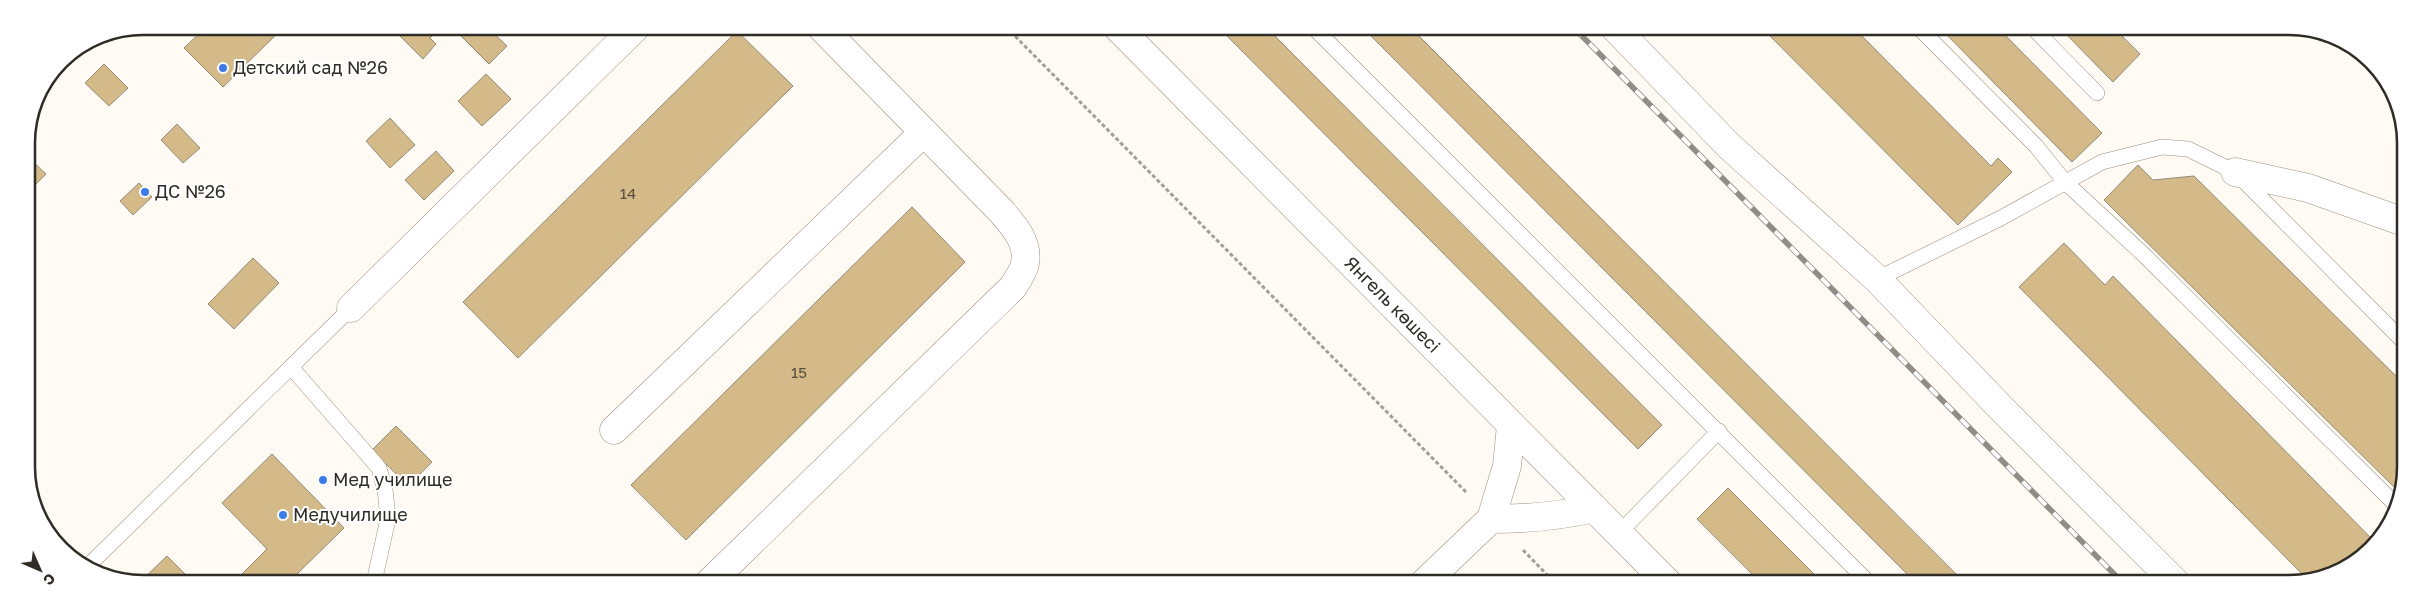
<svg xmlns="http://www.w3.org/2000/svg" width="2432" height="610" font-family="'Golos Text',sans-serif">
  <style>
    .building { fill: #d4ba88; stroke: #938b7a }
    .lines { fill: none; stroke-linecap: round; stroke-linejoin: round }
    .lane-casing { stroke: #98907f; stroke-width: 16 }
    .street-casing { stroke: #98907f; stroke-width: 29 }
    .secondary-casing { stroke: #98907f; stroke-width: 29 }
    .path { stroke: #a29e98; stroke-width: 3; stroke-dasharray: 4 2.5; stroke-linecap: butt }
    .lane { stroke: #fff; stroke-width: 15 }
    .street { stroke: #fff; stroke-width: 28 }
    .secondary { stroke: #fff; stroke-width: 28 }
    .rail-casing { stroke: #918d86; stroke-width: 5.5 }
    .rail { stroke: #fff; stroke-width: 4; stroke-dasharray: 11; stroke-linecap: butt }
    .poi-dot { fill: #3d7ae9; stroke: #fff; stroke-width: 2 }
    .labels { text-anchor: middle; stroke-width: 4; stroke-linejoin: round; paint-order: stroke }
    .number-label { font-size: 15px; fill: #584f3e }
    .poi-label { font-size: 18px; fill: #2f2b25; stroke: #fff; text-anchor: start }
    .street-label { font-size: 18px; fill: #2f2b25; stroke: #fff }
    .rim { fill: none; stroke: #2f2b25; stroke-width: 2.5 }
  </style>
  <rect width="100%" height="100%" fill="#fffbf4"/>
  <path class="building" d="M207,26h78l-62,61 -39,-39z
    M398,27h43l-11,11 6,6 -13,15 -23,-23 4,-4z
    M465,27h22l20,19 -18,18 -31,-31z
    M1218,27h48l396,398 -24,24z
    M1363,28h48l554,555h-49z
    M1762,28h92l137,138 7,-8 14,14 -54,53z
    M1940,28h58l104,105 -30,29z
    M2060,28h54l26,26 -27,28z
    M737,31l56,55 -275,272 -55,-56z
    M104,64l24,24 -19,18 -24,-23z
    M486,74l25,25 -29,27 -24,-25z
    M390,118l25,27 -25,23 -24,-27z
    M177,124l23,24 -17,15 -22,-23z
    M436,151l18,20 -30,29 -19,-20z
    M27,156l19,18 -19,19z
    M2138,165l15,15 41,-4 209,207v107l-2,4 -297,-294z
    M139,183l13,14 -19,18 -13,-14z
    M912,207l53,55 -279,278 -55,-55z
    M2064,243l41,42 8,-9 261,265 -8,14 -59,24 -288,-292z
    M253,258l26,25 -45,46 -26,-25z
    M396,426l36,36 -24,24 -36,-36z
    M272,454l72,74 -50,49 5,5h-65l33,-33 -45,-46z
    M1728,488l95,95h-62l-64,-64z
    M167,556l26,26 -52,-1z
    M533,575l6,7h-14z"/>
  <g class="lines">
    <defs>
      <path id="lane" d="M1313,27l556,556
        M1919,28l117,118 29,36 79,73 251,249
        M2033,28l64,65
        M1877,279l124,-61 101,-56 60,-15 26,2 47,23 168,169
        M291,367l88,101 6,21 3,30 -14,63
        M1619,533l100,-102
        M89,565l262,-257"/>
      <path id="street" d="M1615,28l114,118 148,133 124,129 175,175
        M2235,172l73,16 96,34
        M351,308l285,-281
        M614,430l310,-298
        M1491,519c36,0 69,-3 103,-11
        M710,582l303,-295c4,-7 11,-16 12,-24 4,-21 -12,-38 -24,-52l-180,-184
        M1424,583l67,-64 16,-53 4,-41"/>
      <g id="secondary">
        <path id="s1" d="M1117,27l551,556"/>
      </g>
    </defs>
    <use href="#lane" class="lane-casing"/>
    <use href="#street" class="street-casing"/>
    <use href="#secondary" class="secondary-casing"/>
    <path class="path" d="M1006,27l460,465
      M1523,550l32,33"/>
    <use href="#lane" class="lane"/>
    <use href="#street" class="street"/>
    <use href="#secondary" class="secondary"/>
    <defs>
      <path id="rail" d="M1574,28l549,555"/>
    </defs>
    <use href="#rail" class="rail-casing"/>
    <use href="#rail" class="rail"/>
  </g>
  <g class="poi-dot">
    <circle cx="223" cy="68" r="5"/>
    <circle cx="145" cy="192" r="5"/>
    <circle cx="323" cy="480" r="5"/>
    <circle cx="283" cy="515" r="5"/>
  </g>
  <g class="labels">
    <g class="number-label">
      <text x="628" y="199">14</text>
      <text x="799" y="378">15</text>
    </g>
    <g class="poi-label">
      <text x="233" y="74">Детский сад №26</text>
      <text x="155" y="198">ДС №26</text>
      <text x="333" y="486">Мед училище</text>
      <text x="293" y="521">Медучилище</text>
    </g>
    <g class="street-label">
      <text dy="6" stroke="none"><textPath href="#s1" startOffset="391">Янгель көшесі</textPath></text>
    </g>
  </g>
  <path d="M0 0H2432V610H0ZM143 35H2289A108 108 0 0 1 2397 143V467A108 108 0 0 1 2289 575H143A108 108 0 0 1 35 467V143A108 108 0 0 1 143 35Z" fill="#fff" fill-rule="evenodd"/>
  <path class="rim" d="M143 35H2289A108 108 0 0 1 2397 143V467A108 108 0 0 1 2289 575H143A108 108 0 0 1 35 467V143A108 108 0 0 1 143 35Z"/>
  <g transform="translate(40 570) rotate(135)" stroke="#ffffff" stroke-width="4" paint-order="stroke">
  <path d="M0-4L9 19L0 12L-9 19Z" fill="#2f2b25"/>
  <text y="-8" font-size="14" font-weight="bold" text-anchor="middle" fill="#2f2b25">С</text>
  </g>
</svg>
